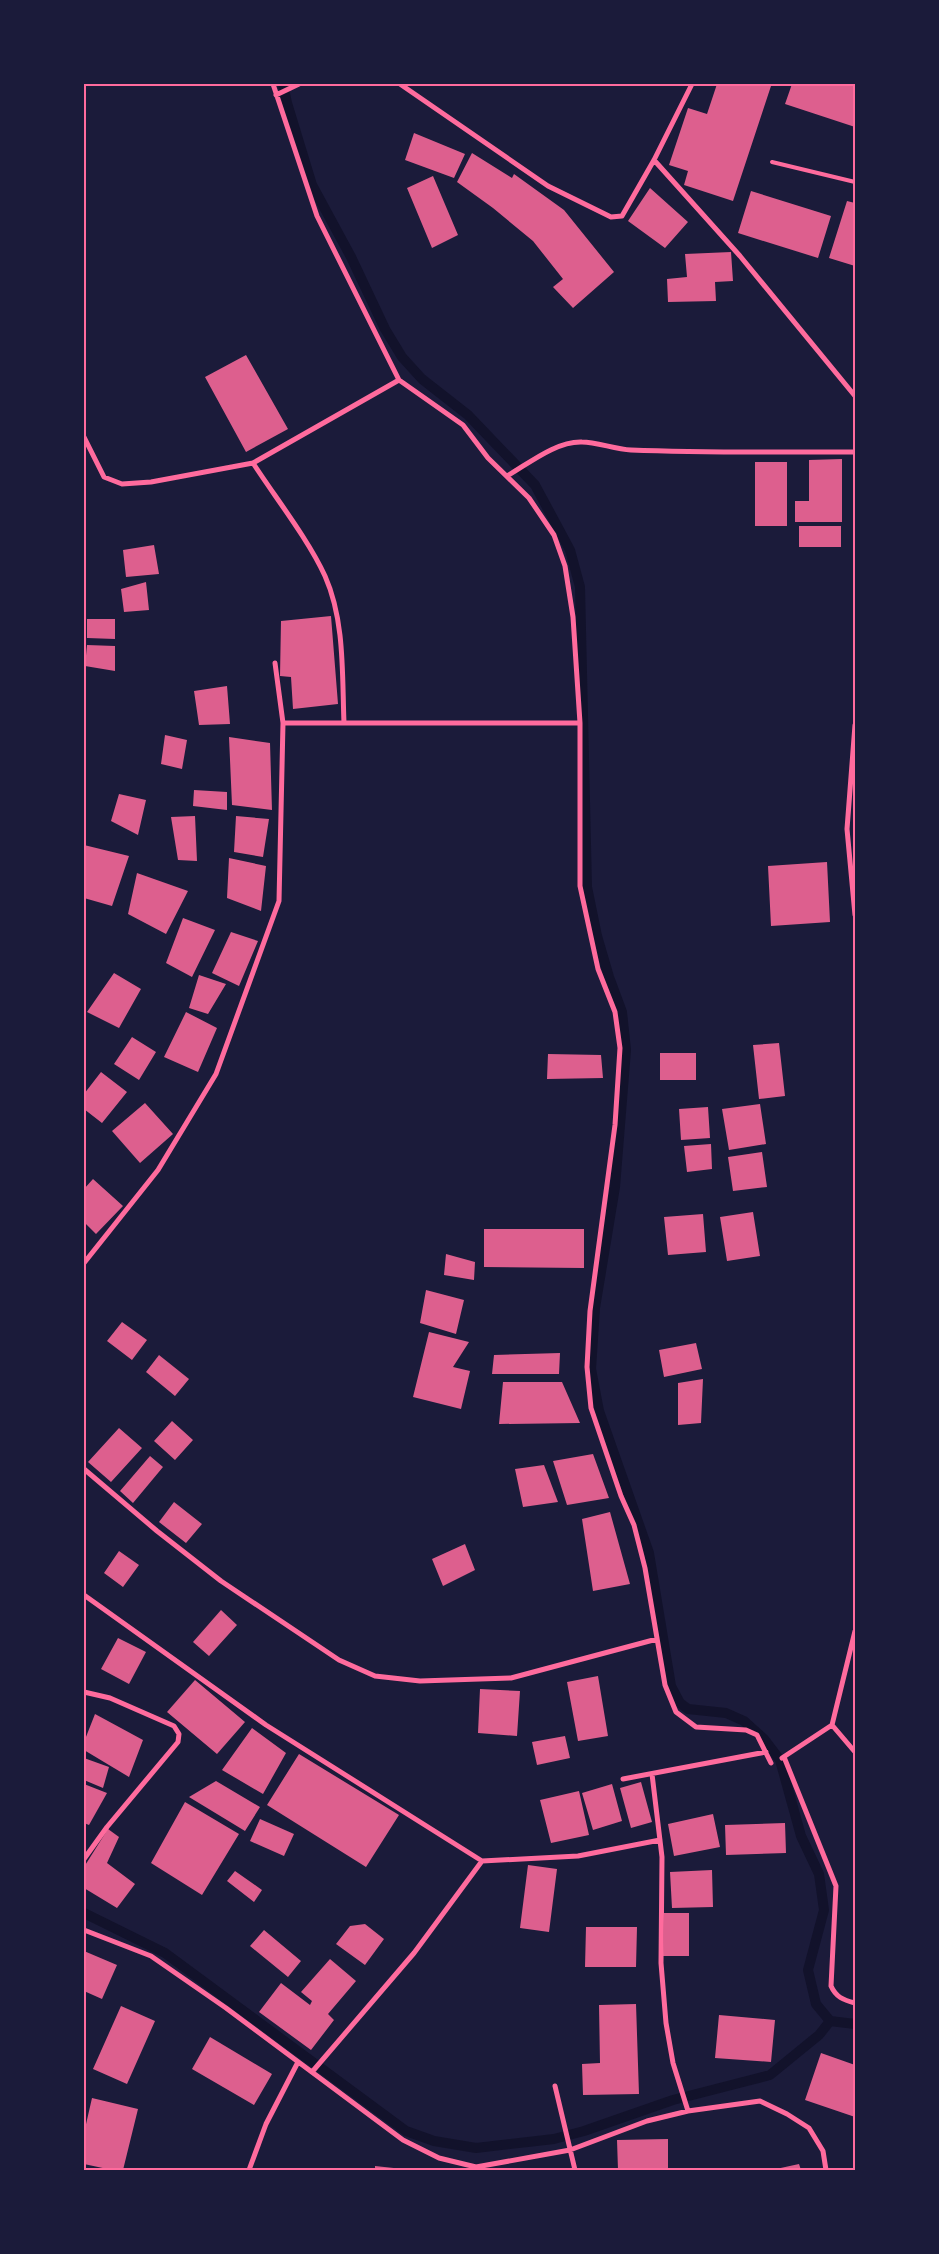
<svg xmlns="http://www.w3.org/2000/svg" width="939" height="2254" font-family="Spectral,serif">
  <style>
    .lines { fill: none; stroke-linecap: round; stroke-linejoin: round }
    .stream { stroke: #12122b; stroke-width: 10 }
    .building { fill: #dd5f8e }
    .service { stroke: #ff6b9d; stroke-width: 4 }
    .minor { stroke: #ff6b9d; stroke-width: 5 }
    .neatline { fill: none; stroke: #ff6b9d; stroke-width: 2 }
  </style>
  <rect width="100%" height="100%" fill="#1b1b3a"/>
  <g class="lines">
    <path class="stream" d="M283,84l4,19 25,82 39,72 34,72 17,28 20,22 46,36 67,70 35,65 10,37 7,300 10,49 12,41 13,35 4,38 -11,137 -20,121 -4,61 8,42 50,142 22,133 9,17 8,6 38,4 18,8 20,18 16,21 21,76 18,38 5,36 -16,60 8,34 14,17 25,3
      M84,1913l81,40 241,178 28,10 42,7 78,-9 30,-8 89,-31 97,-25 49,-40 11,-14"/>
  </g>
  <path class="building" d="M717,84h46l8,2 -38,115 -49,-16 4,-14 -19,-6 19,-57 19,6z
    M792,84h63v43l-70,-23z
    M414,133l51,21 -11,24 -49,-18z
    M472,153l40,25 2,-4 50,36 50,62 -41,36 -20,-21 10,-8 -30,-38 -40,-33 -36,-26z
    M433,176l25,59 -26,13 -25,-60z
    M650,188l38,34 -23,26 -37,-27z
    M751,191l80,25 -13,42 -80,-25z
    M847,201l8,2v63l-26,-8z
    M731,252l2,29 -18,1 1,19 -48,1 -1,-23 20,-2 -2,-23z
    M246,355l42,74 -42,23 -41,-75z
    M842,459v63h-47v-21h14v-41z
    M755,462h32v64h-32z
    M799,526h42v21h-42z
    M154,545l5,29 -33,3 -3,-27z
    M146,582l3,28 -25,2 -3,-23z
    M331,616l7,88 -45,5 -2,-32 -11,-1 1,-55z
    M87,619h28v20l-28,-1z
    M87,645l28,1v25l-30,-5z
    M227,686l3,38 -31,1 -5,-34z
    M165,735l22,5 -5,29 -21,-5z
    M229,737l41,6 2,67 -40,-5z
    M194,790l33,2v18l-34,-4z
    M119,794l27,6 -8,35 -27,-14z
    M195,816l2,45 -19,-1 -7,-43z
    M236,816l33,3 -6,38 -29,-5z
    M84,845l45,11 -17,50 -28,-8z
    M229,858l37,8 -5,45 -34,-13z
    M827,862l3,60 -59,4 -3,-60z
    M137,873l51,18 -22,43 -38,-20z
    M183,918l32,12 -23,47 -26,-14z
    M231,932l27,9 -19,45 -27,-13z
    M114,973l27,16 -22,39 -32,-16z
    M199,975l27,9 -18,30 -19,-6z
    M186,1012l31,16 -19,44 -34,-15z
    M132,1037l24,15 -17,28 -25,-16z
    M779,1043l6,53 -26,3 -6,-54z
    M660,1053h36v27h-36z
    M548,1054l53,1 2,23 -56,1z
    M101,1072l26,20 -25,31 -18,-14v-15z
    M145,1103l28,31 -33,29 -28,-32z
    M760,1104l6,40 -37,6 -7,-41z
    M708,1107l2,31 -29,2 -2,-31z
    M711,1144l1,25 -25,3 -3,-26z
    M762,1152l5,35 -34,4 -5,-34z
    M93,1179l30,27 -27,28 -12,-12v-33z
    M753,1212l7,44 -33,5 -7,-44z
    M703,1214l3,38 -38,3 -4,-38z
    M484,1229h100v39l-100,-1z
    M446,1254l29,8 -1,18 -30,-5z
    M426,1290l38,10 -8,34 -36,-11z
    M122,1322l25,18 -15,20 -25,-19z
    M429,1332l40,10 -16,25 17,4 -9,38 -48,-12z
    M696,1343l6,26 -38,8 -5,-27z
    M560,1353l-1,21h-67l2,-19z
    M159,1355l30,24 -14,17 -29,-24z
    M703,1379l-2,44 -23,2v-42z
    M503,1382h59l18,41 -81,1z
    M172,1421l21,19 -18,20 -21,-19z
    M119,1428l23,20 -31,34 -23,-20z
    M593,1454l16,44 -42,7 -14,-44z
    M150,1456l13,11 -30,36 -13,-12z
    M544,1465l14,37 -35,5 -8,-38z
    M174,1502l28,22 -16,19 -27,-21z
    M610,1512l20,72 -37,7 -11,-72z
    M465,1544l10,26 -32,16 -11,-27z
    M119,1551l20,14 -16,22 -19,-14z
    M221,1610l16,15 -28,31 -16,-14z
    M118,1638l28,14 -17,32 -28,-15z
    M598,1676l10,60 -30,5 -11,-59z
    M195,1680l50,42 -28,32 -50,-42z
    M480,1689l40,2 -3,45 -39,-3z
    M95,1714l48,26 -14,37 -45,-27v-8z
    M252,1728l34,25 -23,41 -41,-24z
    M565,1736l5,22 -33,7 -5,-23z
    M299,1754l100,61 -33,52 -99,-62z
    M84,1758l25,9 -6,21 -19,-8z
    M216,1781l44,26 -15,24 -56,-34z
    M641,1782l11,40 -21,6 -11,-40z
    M84,1784l23,9 -18,32 -5,-2z
    M612,1784l10,37 -29,9 -11,-37z
    M579,1791l10,44 -38,8 -11,-43z
    M185,1802l54,32 -37,61 -51,-32z
    M713,1814l7,33 -46,9 -6,-32z
    M260,1819l34,15 -10,22 -34,-15z
    M785,1823l1,30 -60,2 -1,-30z
    M108,1829l11,8 -12,26 28,21 -18,24 -33,-20v-21z
    M528,1865l29,4 -8,63 -29,-4z
    M712,1870l1,37 -41,1 -2,-36z
    M235,1871l27,19 -8,12 -27,-21z
    M664,1913h25v43h-26z
    M365,1924l19,15 -19,26 -29,-21 14,-18z
    M586,1927h51l-1,40h-51z
    M264,1930l37,31 -13,16 -38,-31z
    M84,1951l33,14 -15,34 -18,-8z
    M330,1959l26,22 -28,33 6,6 -23,30 -52,-38 22,-29 29,22 2,-4 -11,-9z
    M636,2004l3,90 -56,1 -1,-31 18,-1 -1,-58z
    M121,2006l34,15 -28,63 -34,-15z
    M719,2015l56,5 -4,42 -56,-4z
    M210,2037l62,37 -18,31 -62,-36z
    M821,2053l34,12v52l-50,-17z
    M92,2098l46,11 -15,61h-11l-28,-6v-31z
    M668,2139v31h-50l-1,-30z
    M799,2164l2,6h-25v-1z
    M375,2166l28,3v1h-28z"/>
  <g class="lines">
    <path class="service" d="M772,162l83,20"/>
    <path class="minor" d="M273,84l44,132 82,164 64,45 25,33 41,40 25,37 11,31 8,51 7,106v163l18,83 17,43 5,36 -5,77 -25,186 -3,56 4,41 30,88 13,29 11,43 20,117 11,27 20,15 50,3 11,5 14,28
      M400,84l148,102 63,31 11,-1 32,-56 38,-76
      M276,95l23,-11
      M654,160l86,96 115,140
      M84,437l20,40 18,7 29,-2 102,-19 146,-83
      M253,463c22,34 55,76 72,113 20,45 17,99 19,147
      M507,476c21,-12 49,-35 75,-34 15,0 32,7 49,8 75,3 149,2 224,2
      M283,723h297
      M855,725l-8,104 8,86
      M84,1263l74,-93 58,-96 63,-173 4,-178 -8,-60
      M84,1469l73,62 64,50 118,79 36,16 45,5 91,-3 146,-39
      M84,1595l182,130 216,136 96,-5 82,-16
      M84,1692l26,6 64,28 5,8 -1,8 -71,85 -23,32
      M832,1725l23,27
      M784,1757l52,129 -5,100c5,11 12,14 24,17
      M782,1758l50,-33 23,-94
      M652,1774l10,83 -1,106 5,60 7,40 15,48
      M623,1779l143,-27
      M84,1930l67,26 75,52 177,132 36,18 37,9 94,-17 77,-29 41,-10 72,-10 27,13 22,14 14,23 3,19
      M312,2072l102,-119 68,-92
      M555,2086l20,84
      M249,2170l17,-46 32,-62"/>
  </g>
  <rect width="939" height="2254" fill="none" stroke="#1b1b3a" stroke-width="170"/>
  <rect x="85" y="85" width="769" height="2084" class="neatline"/>
</svg>
